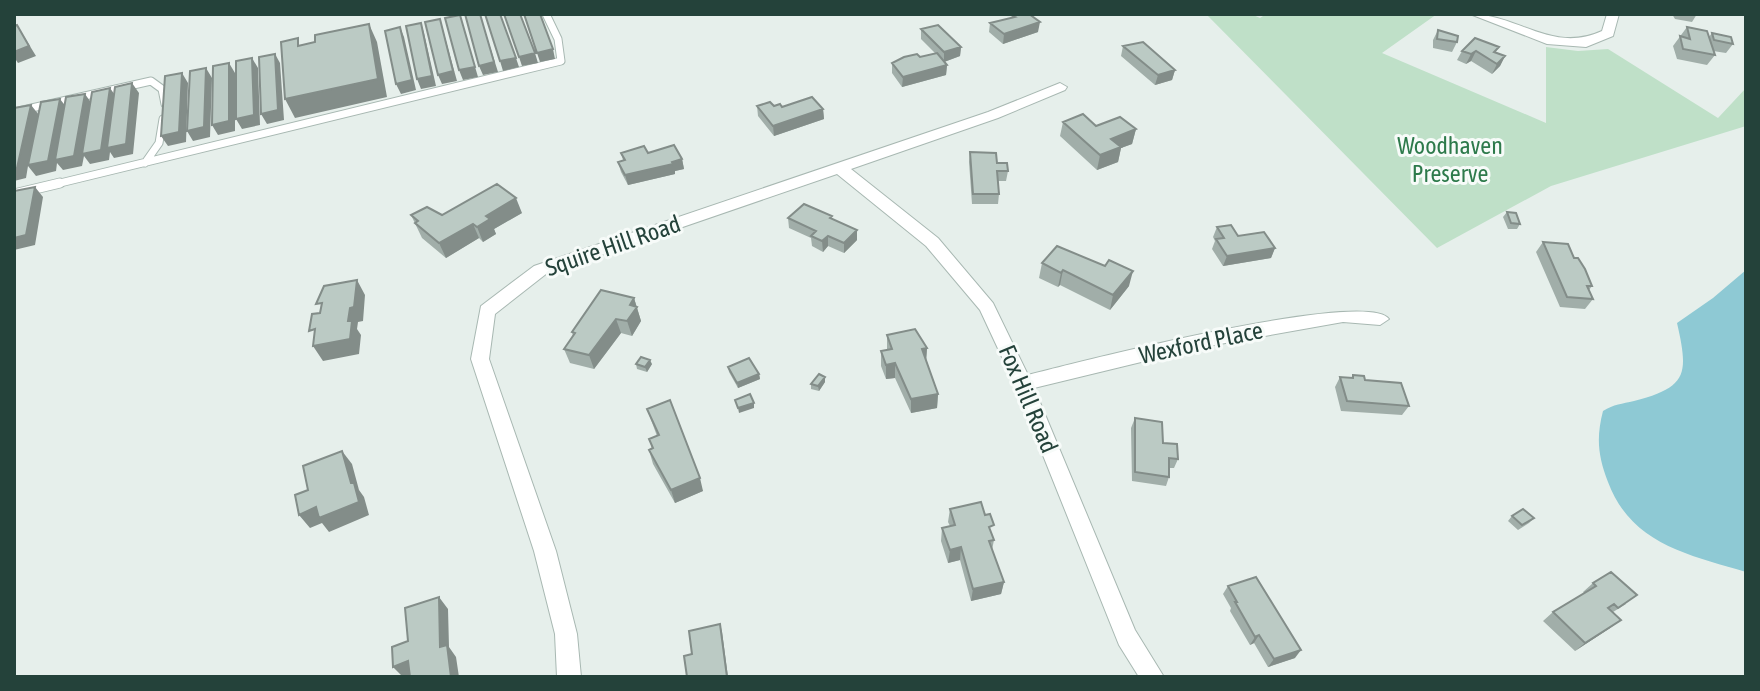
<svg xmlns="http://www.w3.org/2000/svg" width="1760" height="691" font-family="'Asap Condensed',sans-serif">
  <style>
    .green { fill: #bfe0c8 }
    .water { fill: #8ec9d4 }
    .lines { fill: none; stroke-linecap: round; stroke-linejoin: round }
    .lane-far1-casing { stroke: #a8b8b2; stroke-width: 9 }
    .lane-casing { stroke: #a8b8b2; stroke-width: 11 }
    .street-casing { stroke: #a8b8b2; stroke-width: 2 }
    .lane-far1 { stroke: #fff; stroke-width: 7 }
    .lane { stroke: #fff; stroke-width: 9 }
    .street { fill: #fff; fill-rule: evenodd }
    .wall { fill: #a1aea9 }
    .shaded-wall { fill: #838d89 }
    .building { fill: #bbcac4; stroke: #838d89; stroke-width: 2 }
    .labels { text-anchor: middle; stroke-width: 6; stroke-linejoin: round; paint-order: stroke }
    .park-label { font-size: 24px; fill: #2d7a4b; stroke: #f7fbf9 }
    .street-label { font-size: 24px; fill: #24423a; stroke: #f7fbf9 }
  </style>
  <rect width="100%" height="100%" fill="#e6efeb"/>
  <path class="green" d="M1206,14h45l9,4 6,-4h171l-55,39 164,70v-76l32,4 30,-2 110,69 28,-30v38l-195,60 -114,62z"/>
  <path class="water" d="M1746,270v302c-57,-17 -115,-28 -138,-90 -10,-26 -12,-44 -5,-71 11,-7 19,-7 31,-10 53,-14 55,-26 43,-78l36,-25z"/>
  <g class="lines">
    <defs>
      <path id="lane-far1" d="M14,112l137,-31 11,8 3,15
        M145,163l14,-20 4,-24
        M52,185l509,-124 -3,-22 -12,-25"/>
      <path id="lane" d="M14,194l46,-11"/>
      <path id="street" d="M1470,14c48,0 82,40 132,17l5,-17h12l-6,22 -27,11 -39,-3z
        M1060,83l7,4 -2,3 -67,28 -147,51 87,69 55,65 35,72c47,-12 338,-87 361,-56l-9,6 -37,-3 -140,25 -169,41 101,242 29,47h-25l-20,-32 -105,-262 -34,-73 -54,-64 -89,-72 -291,100 -51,40 -6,45 67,192 21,83 4,43h-24l-2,-43 -21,-83 -63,-192 10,-53 53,-40 454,-154z"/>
    </defs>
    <use href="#lane-far1" class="lane-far1-casing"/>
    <use href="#lane" class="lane-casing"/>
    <use href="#street" class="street-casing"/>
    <use href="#lane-far1" class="lane-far1"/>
    <use href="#lane" class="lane"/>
    <use href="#street" class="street"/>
  </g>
  <path class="wall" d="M1672,14h25l-5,8 -17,-3z
    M1013,16l25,16 -35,12 -14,-12 1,-9 23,-5z
    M1687,27l22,10 3,-4 21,11 -7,9 -13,-2 2,4 -8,10 -30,-6 -4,-13z
    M921,29l40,18 -1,9 -16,6 3,3 -1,10 -44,12 -10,-14v-10l44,-9 -15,-15z
    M1438,30l19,12 -5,10 -19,-4v-8z
    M1123,46l52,24 -3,10 -17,5 -34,-29z
    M1499,47l-4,6 10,3 -5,10 -8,8 -21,-13 -5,3 -9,-4 5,-9z
    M757,106l66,3 1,10 -50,17 -16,-20z
    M1063,122l33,4 40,3 -4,15 -11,4 -3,14 -21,8 -37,-34z
    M970,152l27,11 11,8 -2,10h-8l1,13 -1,10h-26l-3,-42z
    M621,153l61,6 2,10 -9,2v3l-47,11 -7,-13 -3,-10 5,-2z
    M1507,212l13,12 -3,5h-9l-5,-12z
    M522,213l-28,16 2,5 -13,8 -4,-4 -33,20 -24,-20 -11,-23z
    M788,218l44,1 25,21 -13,13 -16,-7 -5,6 -11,-6 -1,-8 -22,-10z
    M1217,227l58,21 -4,10 -48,8 -11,-17 3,-8 -2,-4z
    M1543,242l31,16 18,28 -3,4 4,9 -8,10 -25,-2 -24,-55z
    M1042,263l87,23 -19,24 -50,-25 -2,2 -19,-9z
    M634,298l7,23 -9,15 -11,-3 -27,36 -24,-6 -6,-14 9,-13 -1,-4z
    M887,335l40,13 -1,13 12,33 -1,14 -26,5 -16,-35 -9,1 -5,-13v-15l6,-1z
    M636,364h16l-5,8 -10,-3z
    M728,367l31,7 1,5 -22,9 -9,-16z
    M1353,375l12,5 44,26 -7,9 -61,-4 -6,-24 5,-10 11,1z
    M825,382l-6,9 -8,-2v-5z
    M647,409l56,82 -28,12 -22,-39 -4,-14 3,-2 -3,-9 8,-3z
    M1135,418l28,25 15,16 -4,9h-5v9l-3,9 -34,-5 -1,-53z
    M950,509l42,27 2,4 -2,10 12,32 -3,12 -30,7 -11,-41 -12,3 -7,-22 1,-13 8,-2 -2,-4z
    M1512,516l22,2 -5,5 -11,7 -10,-9z
    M1593,583l33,21 -13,8 -3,16 -35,23 -32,-30 10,-9 31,-19 -1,-1z
    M1228,586l67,72 -27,9 -14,-24 -4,2 -20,-34 1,-3 -8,-14z"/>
  <path class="shaded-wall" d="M460,15l18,62 -15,3 -4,-10z
    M440,19l17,62 -15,3 -4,-9z
    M482,21l16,51 -15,3 -4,-9z
    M1040,22l-2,10 -35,12 1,-10z
    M421,23l3,10 12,53 -15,3 -4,-10z
    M369,24l8,18 10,55 -92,21 -10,-19z
    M17,25l19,31 -18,7 -4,-6z
    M400,27l4,10 12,53 -15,4 -5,-10z
    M961,47l-1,9 -16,6v-10z
    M553,49l2,10 -15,3 -3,-9z
    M1476,51l-5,10 -5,3 5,-10z
    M535,53l3,10 -16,3 -3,-9z
    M275,54l5,9 4,57 -17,4 -6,-10z
    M1505,56l-5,10 -8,8 5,-10z
    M252,58l6,10 2,57 -18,4 -6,-10z
    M516,58l3,9 -16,4 -3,-10z
    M229,63l6,10v58l-17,4 -6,-10z
    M947,65l-1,10 -44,12 1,-10z
    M206,68l6,10 -2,59 -17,4 -6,-10z
    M1175,70l-3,10 -17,5 3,-10z
    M182,73l6,10 -2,59 -18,4 -7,-10z
    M132,83l7,10 -6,61 -19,4 -4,-6 -1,8 -19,4 -6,-8 -2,10 -19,4 -6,-7 -1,8 -20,5 -8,-10 -2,12 -12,3v-12l17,-64 8,10 21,-16 7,9 18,-14 7,10 18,-16 7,10z
    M823,109l1,10 -50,17 -1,-10z
    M1136,129l-4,15 -11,4 -3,14 -21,8 3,-15 11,-16z
    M682,159l2,10 -9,2v3l-47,11 -3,-10z
    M35,187l8,10 -8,48 -21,5v-12z
    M516,198l6,15 -28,16 2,5 -13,8 -6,-15 9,-11z
    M473,224l6,14 -33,20 -7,-15z
    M857,230v10l-13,13v-10z
    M828,236v10l-5,6 -1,-11z
    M1275,248l-4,10 -48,8 4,-10z
    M1063,270l-3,15 -2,2 3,-14z
    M1133,271l-4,15 -19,24 3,-15z
    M357,280l8,15 -2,26 -5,1 -1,7 4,6 -2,19 -36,7 -10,-15 37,-38z
    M634,298l7,23 -9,15 -5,-15 3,-16z
    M616,319l5,14 -27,36 -5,-14z
    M927,348l-1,14 -4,-13z
    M650,360l2,4 -5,8 -2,-5z
    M895,363v15l-9,1v-14z
    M759,374l1,5 -22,9 -1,-5z
    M825,377v5l-6,9 -1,-5z
    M938,394l-1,14 -26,5v-14z
    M754,403v5l-15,5 -1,-5z
    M342,451l10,13 7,26 5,7 5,18 -40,17 -7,-9 -12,5 -11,-13 52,-32z
    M700,478l3,13 -28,12 -4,-13z
    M961,547l-1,13 -12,3 2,-13z
    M1004,582l-3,12 -30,7 2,-12z
    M439,597l9,12 1,38 7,10 3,20h-8l-11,-30z
    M1621,620l-11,8 -35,23 10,-8z
    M720,624l2,8 6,45h-1z
    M1259,635l-5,8 -4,2 5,-8z
    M1301,650l-6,8 -27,9 6,-8z
    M408,661l10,12 -15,4 -10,-10z"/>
  <path class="building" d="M465,14h15l14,48 -15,4z
    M485,14h15l16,44 -16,3z
    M504,14h16l15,39 -16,4z
    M524,14h16l13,35 -16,4z
    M1018,14h11l11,8 -36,12 -14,-11 25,-6 -2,-1z
    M460,15l15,52 -16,3 -14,-52z
    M440,19l13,52 -15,4 -13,-53z
    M421,23l11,53 -15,3 -11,-53z
    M369,24l9,55 -93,20 -4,-57 17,-4v8l17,-4v-7z
    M17,25l12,21 -15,6v-26z
    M938,25l23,22 -17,5 -23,-23z
    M400,27l12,53 -16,4 -11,-53z
    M1687,27l20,4 8,24 -32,-6 -3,-13 10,3z
    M1438,30l20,6 -1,6 -20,-3z
    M1712,33l19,4 2,7 -19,-4z
    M1475,38l24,9 -5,5 11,4 -8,8 -21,-13 -5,3 -9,-3z
    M1143,42l32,28 -17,5 -35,-29z
    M937,53l10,12 -44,12 -11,-14 12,-6 13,-3 3,3z
    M275,54l3,56 -17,4 -2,-57z
    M252,58l2,57 -18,4v-58z
    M229,63v58l-17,4 1,-59z
    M206,68l-2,59 -17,4 3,-60z
    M182,73l-3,59 -18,4 4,-60z
    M132,83l-6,61 -19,4 8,-61z
    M110,88l-9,62 -19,4 10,-62z
    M85,94l-11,62 -19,4 11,-63z
    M812,97l11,12 -50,17 -16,-20 13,-4 4,4 6,-2 2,3z
    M60,99l-12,62 -20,4 13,-63z
    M31,105l-14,63 -3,1v-61z
    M1083,114l13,12 24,-9 16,12 -25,10 10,8 -21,8 -37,-33z
    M674,145l8,14 -10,3 1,2 -48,11 -7,-13 7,-2 -4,-7 23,-7 4,7z
    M970,152l26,1 1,10h10l1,8h-11l2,23h-26z
    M497,184l19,14 -30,18 4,3 -13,8 -4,-3 -34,19 -24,-20 3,-2 -7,-6 16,-8 15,8z
    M35,187l-9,48 -12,3v-47z
    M804,204l28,12 -2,2 27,12 -13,13 -16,-7 -6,5 -11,-5 5,-5 -28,-13z
    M1507,212l9,1 4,11 -9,-1z
    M1231,225l7,11 26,-4 11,16 -48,8 -11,-17 8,-1 -7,-11z
    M1543,242l25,2 6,14h4l7,11 7,17h-5l6,13 -26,-2z
    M1057,246l48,20 4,-6 24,11 -20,24 -50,-25 -2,3 -19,-10z
    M357,280l-3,27 -4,1 -2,13h4l-2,18 -37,7 2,-17 -6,2 3,-17 8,-1 2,-10 -6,1 8,-18z
    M601,290l33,8 -4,7 7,2 -10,14 -11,-2 -27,36 -25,-6 11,-16 -3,-1z
    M915,329l12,19 -5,1 16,45 -27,5 -16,-36 -9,2 -5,-14 11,-2 -5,-14z
    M641,357l9,3 -5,7 -9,-3z
    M749,358l10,16 -22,9 -9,-16z
    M819,374l6,3 -7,9 -7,-2z
    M1353,375l11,1 1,4 36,3 8,23 -62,-5 -7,-24 13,1z
    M750,394l4,9 -16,5 -3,-8z
    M670,400l30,78 -29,12 -22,-40 4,-2 -4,-9 10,-4 -12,-26z
    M1135,418l27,4 1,21 14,1 1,15 -9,-1v19l-34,-5z
    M342,451l9,32h3l5,19 -40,16 -3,-11 -17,8 -4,-20 13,-5 -5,-24z
    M981,502l4,13 5,-1 4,11 -5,2 5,13 -5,1 15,41 -31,7 -12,-42 -11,3 -8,-22 13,-3 -5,-16z
    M1523,509l11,9 -12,7 -10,-9z
    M1611,572l26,23 -19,13 -4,-4 -6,4 13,12 -36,23 -32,-31 43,-26 -3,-3z
    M1256,577l45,73 -27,9 -15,-24 -4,2 -20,-35h2l-9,-16z
    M439,597l1,50 7,-2 4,32h-41l-2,-16 -15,6 -1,-20 16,-6 -3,-33z
    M720,624l7,53h-40l-3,-21 8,-2 -3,-23z"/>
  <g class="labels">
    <g class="park-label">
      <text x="1450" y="154">Woodhaven<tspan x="1450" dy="28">Preserve</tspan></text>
    </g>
    <g class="street-label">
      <text transform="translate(613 246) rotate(-19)" y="8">Squire Hill Road</text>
      <text transform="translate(1201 343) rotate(-12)" y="8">Wexford Place</text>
      <text transform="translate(1028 399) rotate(67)" y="8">Fox Hill Road</text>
    </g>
  </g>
  <rect width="1760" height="691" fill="none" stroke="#24423a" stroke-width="32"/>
</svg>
